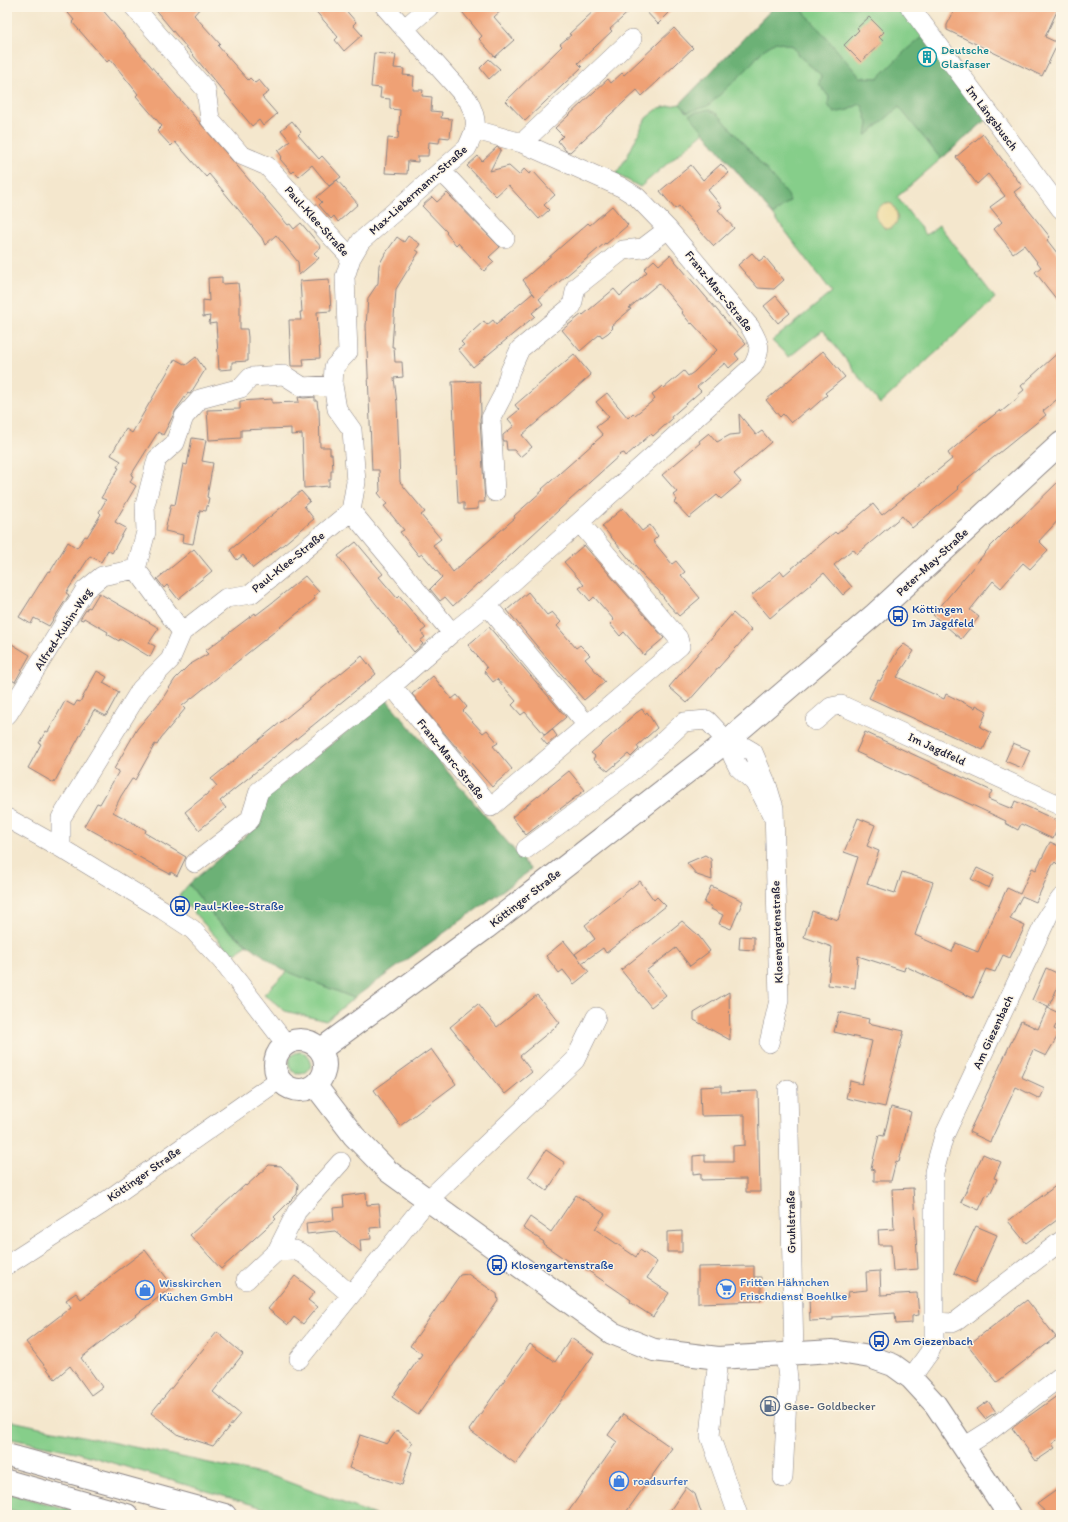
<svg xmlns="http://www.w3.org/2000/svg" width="1068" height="1522" font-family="Itim,sans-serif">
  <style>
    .green { fill: #86ce8a; stroke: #547862 }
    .forest { fill: #6cb176; stroke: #476a58 }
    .sand { fill: #eeda9e; stroke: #887e6c }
    .building { fill: #efa175 }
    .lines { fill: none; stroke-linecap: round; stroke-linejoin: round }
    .minor-casing { stroke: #8b8484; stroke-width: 20 }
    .major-casing { stroke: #8b8484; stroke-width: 24 }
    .minor { stroke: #fff; stroke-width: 19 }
    .major { stroke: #fff; stroke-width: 22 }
    .labels { text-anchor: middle; stroke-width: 3; stroke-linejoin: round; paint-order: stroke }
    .culture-label { font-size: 12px; fill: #0d838f; stroke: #fcf5e5; text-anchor: start }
    .street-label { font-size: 12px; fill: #22223b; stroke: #fcf5e5 }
    .transit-label { font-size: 12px; fill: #164399; stroke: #fcf5e5; text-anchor: start }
    .shop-label { font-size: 12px; fill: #366cbe; stroke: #fcf5e5; text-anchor: start }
    .service-label { font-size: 12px; fill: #4e5e75; stroke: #fcf5e5; text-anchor: start }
  </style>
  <rect width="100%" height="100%" fill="#fcf5e5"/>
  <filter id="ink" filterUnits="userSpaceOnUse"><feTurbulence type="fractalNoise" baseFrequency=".025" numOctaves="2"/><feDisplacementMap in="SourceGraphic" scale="8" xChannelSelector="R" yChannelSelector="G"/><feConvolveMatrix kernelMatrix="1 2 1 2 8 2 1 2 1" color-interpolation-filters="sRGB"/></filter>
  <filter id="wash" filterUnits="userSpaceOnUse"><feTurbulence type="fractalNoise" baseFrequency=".012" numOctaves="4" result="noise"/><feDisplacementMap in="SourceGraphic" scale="16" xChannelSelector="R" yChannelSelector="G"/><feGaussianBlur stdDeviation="0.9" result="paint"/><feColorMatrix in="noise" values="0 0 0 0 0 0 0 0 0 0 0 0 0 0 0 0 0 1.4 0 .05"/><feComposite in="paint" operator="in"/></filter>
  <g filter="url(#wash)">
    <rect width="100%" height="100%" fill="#f4e7cd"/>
    <path class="green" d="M774,7h129l84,112 -90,78 29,38 13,-10 56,73 -115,106 -57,-74 -34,27 -17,-16 60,-49 -59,-77 -69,-83 -64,55 -24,-13 12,-19 18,-37 13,-10 21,-4z
      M189,884l29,38 30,23 -16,10 -53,-59z
      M287,971l67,27 -28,23 -41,-10 -21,-17z
      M289 1063a11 11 0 1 1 22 0a11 11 0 1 1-22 0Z
      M7,1420l268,57 100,38h-88l-211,-63 -69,-14z
      M7,1493l83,22h-62l-21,-6z"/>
    <path class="forest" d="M774,7h26l60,70 18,1 27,-27 19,-16 63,84 -46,40 -42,-52 -33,29 2,-13 -6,-18 -2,-1 -12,6 -14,3 -6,-8 1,-8 -10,-13 2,-9 -23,-20 -5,-9 -17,-4 -13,8 -17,20 -38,36 -21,6 -7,-8z
      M709,109l11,7 68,79 2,6 -17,14 -84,-101z
      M386,699l145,171 -177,128 -73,-29 -63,-47 -29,-38 68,-58 9,-29z"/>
    <path class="sand" d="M886,203l6,1c8,10 8,24 -7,25l-10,-13c1,-6 5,-11 11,-13z"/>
    <g id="blocks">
      <path class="building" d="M63,7h37l188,218 2,-1 4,5 7,-6 20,24 -7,6 5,5 -20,17 -1,-13 -22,-27 -11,10 -3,-7 -53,-64 -3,3 -31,-35 -4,4 -14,-15 5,-5 -26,-30 2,-2 -28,-35 -3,3 -35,-40 2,-2z
        M153,7h48l-7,8 26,29 -2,2 30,34 2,-2 5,5 4,-3 10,12 -7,5 15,17 -14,12 -4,-6 -7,6z
        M312,7h31l13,15 -3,3 9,10 -18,16 -9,-11 3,-3z
        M458,7h47l-11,10 20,23 -19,17 -16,-18 3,-3z
        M598,7h36l-24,22 2,2 -34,32 4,4 -57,54 -19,-20 56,-55 -2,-2 11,-9 -2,-1z
        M642,7h33l-17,17z
        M956,7h103l-14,30 13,6 -16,33 -95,-46v-5z
        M869,17l15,15 -5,5 4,4 -22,21 -17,-17 15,-15 -2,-2z
        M674,28l19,20 -51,48 -5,-6 -67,62 -4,-1 -8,-10 5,-5 -8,-8 53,-49 3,4 11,-10 2,2z
        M374,53l22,2 -2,13 10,1 -1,6 11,1 -1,14h10l-1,6 10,1 -1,14 11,1 -1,6 11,1 -2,19 -10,-1 -1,6 -10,-1 -1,14h-10v6l-10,-1 -1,13 -22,-1 3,-35 10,1 2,-29 -10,-1v-10l-10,-1 1,-10 -10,-1z
        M489,59l11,10 -11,10 -9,-11z
        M292,121l9,11 -3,3 21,24 3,-3 19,21 -12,9 -17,-21 -13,11 -5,-5 -2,2 -12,-14 2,-2 -4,-6 12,-10 -9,-11z
        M983,134l39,52 -8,6 36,45 -3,3 14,18v47l-26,-33 6,-5 -17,-22 -11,8 -19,-24 8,-7 -12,-15 15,-11 -17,-22 -11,10 -21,-27z
        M497,147l4,2 -11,22 19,-5 10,9 5,-6 5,5 4,-3 22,24 -11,10 5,5 -10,9 -31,-34 -12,11 -29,-30 11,-10 4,5z
        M721,164l8,9 -21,17 14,17 -4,3 16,18 -20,18 -15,-16 -20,-24 -4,3 -15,-18 31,-26 12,15z
        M337,180l21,24 -20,18 -4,-6 -3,3 -12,-14 3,-3 -5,-5z
        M447,193l53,54 -11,10 5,5 -10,9 -26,-28 -2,2 -10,-12 1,-1 -25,-26 10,-9 5,5z
        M612,206l16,19 -22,19 -1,-1 -66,56 4,5 -11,9 3,3 -62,51 -15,-18 6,-4 -3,-3 23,-21 3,4 6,-5 3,4 37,-31 2,3 -12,-16 65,-57 2,2z
        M408,236l12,8 -4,6 3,2 -23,37 -4,58h2l1,15h7l1,15 -9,1 3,25 3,79 25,30 -4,3 20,24 -8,6 20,27 62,-54 -1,-2 29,-26 -1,-1 61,-54 -7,-8 13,-10 -13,-15 11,-9 21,25 5,-5 2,2 20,-16 -3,-4 10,-9 2,2 20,-17 4,5 6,-4 23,-22 -25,-27 -1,1 -5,-6 -4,-5 1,-1 -24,-29 -30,25 2,1 -20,17 2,2 -5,5 -6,4 -2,-3 -20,17 -18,-21 20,-16 1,1 31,-26 6,7 27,-24 -3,-3 10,-9 5,5 11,-10 76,89 -11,10 4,5 -10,9 -4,-5 -28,24 4,4 -30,26 1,2 -19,17 -2,-2 -25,22 -2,-3 -3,1 -61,55 -60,56 -21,19 -1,-1 -25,23 -8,-9 -5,4 -10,-12 12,-12 -20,-23 -3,2 -19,-24 4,-2 -20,-24 3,-2 -9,-11 2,-2 -1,-21h-7l-6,-144 2,-28 10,-15 1,-18 6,-11 12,-17 7,5z
        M752,253l7,8 6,-4 19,23 -10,9 -16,-1 -20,-23z
        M222,277v7l16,-1 2,16v30h7l1,8v24l-16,1v7l-13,1 -3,-47 -7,1 1,-8 -7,1v-17l6,1 -1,-23z
        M329,279l2,32 -14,1 3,46 -17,1 1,7h-13l-2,-46h12l-1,-8h2l-2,-31z
        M776,296l14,17 -12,10 -14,-17z
        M1061,350v46l-18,15 3,4 -89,72 2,2 -47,39 -10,-12 -45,38 -4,-5 -19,16 18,22 -9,8 -19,-22 -54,45 -19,-22 30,-25 3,4 51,-43 2,2 36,-30 9,11 70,-56 -4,-6 15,-13 37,-30 1,2 18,-15 -1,-2 6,-5 -3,-4z
        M823,351l22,26 -20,16 2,2 -17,15 -1,-2 -18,15 -8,-9 -3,3 -14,-17z
        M574,354l17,21 -69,60 10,12 -12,10 -6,-7h-7l-1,-9h-3v-6l11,-9 -6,-7 11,-9 -4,-5z
        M196,357l9,13 -13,21 -2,3 -2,-1 -12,17 -13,25 -5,-3 -27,43 2,1 -3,6 6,4 -21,36 11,6 -14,25 -4,-3 -7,12 -11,-6 -24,37 3,2 -20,31 -15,-8 -3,6 -12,-7 29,-46 2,1 18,-30 9,6 8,-12 2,1 14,-23 -2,-2 7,-12 -5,-2 18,-30 -2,-1 4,-6 -10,-6 15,-26 6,4 43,-74 11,6z
        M480,381l1,32 -1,6 5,83h-7v7l-14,1v-7h-6l-6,-121z
        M298,397l6,1 11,-1v4h2l1,8h1l1,38h10v7h2l1,17h-2v8h-2v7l-25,2 -2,-54 -11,1v-7l-50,2v8l-32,2 -2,-30 33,-1v-8l32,-2v4l27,-1z
        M739,414l17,21 6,-4 9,11 -37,32 7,8 -20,17 -4,-4 -28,23 -15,-16 3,-2 -4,-5 4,-3 -15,-17 38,-32 -1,-2 10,-8 8,9 13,-7 10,-1z
        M192,438l14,2 -4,21 11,2 -6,34 2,1 -3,13 -6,-1 -7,34 -11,-2 1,-7 -18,-4 6,-27 4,1 8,-41 4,1z
        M1061,479v38l-22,24 9,9 -18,19 -7,-6 -22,25 -8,-7 -23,29 9,7 -18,22 -28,-24 57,-68 21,-21 1,1z
        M301,491l9,10 -6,5 10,13 -30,25 -31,24 -10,-13 -6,5 -7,-10z
        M623,508l19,23 8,-6 8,11 -5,5 19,23 4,-3 9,11 -4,3 19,23 -21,18 -10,-11 -11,-15 -14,-13 -42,-51z
        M356,542l27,32 -4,3 18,21 2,-2 27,32 -5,4 4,5 -5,4 3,3 -9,8 -76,-96z
        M584,545l80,93 -20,17 -20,-23 -4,4 -10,-12 4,-4 -20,-23 -4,4 -11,-13 5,-3 -20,-23z
        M194,549l18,22 -34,28 -11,-14 -3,3 -7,-9z
        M305,576l14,16 -6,5 2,2 -133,107 3,3 -24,29 -4,7 -2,-1 -20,36 -3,-1 -11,17 -8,16 33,18 -1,3 41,24 -9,19 -6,-4 -1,2 -13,-7 -73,-41 13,-23 3,1 19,-33 -5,-2 23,-40 21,-25h1l16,-25 14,-14 19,-11 -3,-3 50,-38 1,2 17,-13z
        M528,592l19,23 5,-3 9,10 -4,4 19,22 4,-3 10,10 -5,4 20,23 -21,18 -44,-50 -33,-40z
        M99,593l60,35 -10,15 6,3 -5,11 -30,-18 -1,2 -12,-7 1,-2 -24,-14 -1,2 -3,-1 8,-12 2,1z
        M733,613l19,17 -65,73 -18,-16z
        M489,627l77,90 -21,18 -20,-23 -4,3 -9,-10 4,-4 -19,-22 -4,3 -9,-11 3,-3 -19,-23z
        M7,641l23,14 -15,27 -8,-5z
        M904,644l10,7 -17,26 47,22 2,-5 29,14 1,-3 11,6 -7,16 11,6 -8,17 -114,-52 9,-18 2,1 18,-31z
        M362,656l14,18 -156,127 6,7 -27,22 -14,-18 32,-26 -6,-7z
        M97,671l10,6 -4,6 16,9 -13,24 -12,-6 -40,73 -26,-15 13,-24 -2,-1 7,-12 2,1 17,-31 9,5 3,-5 3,1z
        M433,676l19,23 5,-4 10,12 -4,4 20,22 4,-3 11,13 -5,3 19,23 -20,18 -36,-41h-1l-43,-52z
        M642,709l3,5 2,-2 10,16 -20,18 2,3 -8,8 -3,-3 -20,17 -15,-12 2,-3 -4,-3 45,-40z
        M552,729l5,7 -10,9 -6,-7z
        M865,732l127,59 -4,8 24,10 3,-8 45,21 -7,17 -32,-15 -3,6 -13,-7 1,-2 -23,-11 -127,-58z
        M1013,743l17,7 -8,18 -17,-7z
        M569,771l16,19 -59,45 -14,-18z
        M858,818l17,7 -8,21 12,5 -12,33 28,9 7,-21 31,10 -18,53 37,17 4,-9 22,9 29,-64 13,6 12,-26 4,2 14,-28 11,5v8l-4,9 -2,-2 -3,4 -16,36 -14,-6 -12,23 15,7 -15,32 -7,-3 -8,17 -9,-3 -13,29 -68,-32 -1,5 -46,-15 -3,32 -27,-3 4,-38 -28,-10 8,-26 26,9 20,-63 -14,-5z
        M705,855l6,4 1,21 -15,-5 -10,-12z
        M977,868l17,8 -5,12 -18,-9z
        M640,881l14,19 3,-3 9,9 -60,47 -3,-5 -21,15 -7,-9 20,-15 -10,-14z
        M711,886l32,15 -12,28 -12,-5 4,-9 -12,-6 1,-2 -8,-4z
        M682,921l16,14 12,16 -20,15 -14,-18 -30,23 20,24 -15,12 -30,-37z
        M740,936l14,1v13l-15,-1z
        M564,941l25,31 -15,12 -11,-14 -4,3 -13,-17z
        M1046,968l15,7v5l-13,28 13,6 -7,15 6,3 -14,24 -13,-6 -12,27 24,11 -5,11 -24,-12 -26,55 -21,-10 52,-111 17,8 10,-22 -16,-7z
        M729,992l1,48 -36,-20v-7z
        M537,995l23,28 -40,33 12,16 -27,22 -55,-67 28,-23 19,23z
        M839,1012l30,7 -1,4 36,8 -19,76 -39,-9 4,-17 12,3 10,-43 -38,-9z
        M431,1049l25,35 -56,42 -26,-36z
        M721,1086v6l37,-1 2,101h-14v-13l-45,1v-7l-8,1v-18l12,-1v7h28v-16l12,-1v-30l-44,1 -1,-29z
        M891,1107l20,5 -12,50 -3,-1 -5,20h-17v-11l-3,-1 8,-34 5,1z
        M546,1150l19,13 -18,28 -19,-14z
        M983,1154l18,8 -7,16 3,1 -8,17 -3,-1 -7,15 -18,-8z
        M269,1165l12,1 17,18 -1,10 -23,23 2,2 -55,50 -31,-34 55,-50 1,1z
        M1061,1182v35l-35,26 -18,-22z
        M913,1188l5,81 -25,2 -2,-26h-12l-1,-15 16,-1 -2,-40z
        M366,1193l1,12 12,-1 2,23 -11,1 1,11 -11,1 1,12 -26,-21 -28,3 -1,-11 28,-3 -1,-12 11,-1 -1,-11z
        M576,1195l29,19 -10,15 41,28 4,-7 17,12 -10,16 22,15 -16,24 -23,-15 1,-2 -57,-39 -2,3 -29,-20 1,-2 -21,-14 7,-11 21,15z
        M976,1226l21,9 -22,48 -21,-10z
        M682,1231v21h-15v-20z
        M145,1250l28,36 -92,72 21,29 -11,8 -21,-29 -15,13 -29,-37 45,-35 -5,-7 10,-7 5,6z
        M754,1266v11h7v24l-63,2v-36z
        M880,1271l1,24 36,-2 2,22 -7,1v7l-16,1 -1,-11 -62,4v3l-23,1 -1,-23 40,-1 -1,-5 19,-2 -1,-18z
        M468,1274l29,20 1,7 -80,114 -26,-18 30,-43 -12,-8 50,-71z
        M295,1276l20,16 -7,8 9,7 -14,17 -9,-7 -6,8 -20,-16z
        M1027,1300l29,37 -59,45 -29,-37z
        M217,1332l26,22 -30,38 27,22 -27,32 -34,-11 -28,-22z
        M571,1338l23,16 -78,110 -47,-34 61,-86 25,18z
        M1061,1393v44l-9,7 3,4 -19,13 -24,-33z
        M988,1401l8,11 -11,7 -8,-10z
        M623,1414l49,34 -48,67h-58l51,-73 -9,-7z
        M397,1430l16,13 -6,7 5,2 -10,33 -53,-17 11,-33 27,9z
        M686,1487l9,7 7,21h-35z
        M1061,1487v28h-12l-12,-11z"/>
    </g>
  </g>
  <g filter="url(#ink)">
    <use href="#blocks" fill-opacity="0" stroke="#8b8484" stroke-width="1"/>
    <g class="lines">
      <defs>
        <path id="minor" d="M134,7l72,83 4,29 31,36 26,11 84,92
          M910,7l151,202
          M404,29l25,-22
          M522,143l110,-104
          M441,172l10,9 54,57
          M495,492l-4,-74 12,-23 7,-24 10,-22 52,-43 4,-19 47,-37 20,-2 25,-19
          M351,511l101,122
          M487,605l100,120
          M182,632l-46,-63 10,-37 -1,-27 12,-46 18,-16 9,-26 16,-18 41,-11 10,-11 33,-2 19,12 30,-2
          M392,686l99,121 189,-161 -2,-8 -98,-115
          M8,714l77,-124 17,-14 34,-7
          M815,721l16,-14 10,-2 220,101
          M727,741l14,4 12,7 14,33 7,23 5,192 -10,43
          M7,818l54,30
          M526,849l108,-80 50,-47 23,-2 20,21 6,16 5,10 16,15 8,13 12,24
          M195,863l55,-43 9,-29 133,-105 60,-53 35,-28 266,-239c9,-18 7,-22 -3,-39l-82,-98 -31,-32 -16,-10 -99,-44 -46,-13
          M286,1044l-64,-83 -30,-32 -29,-19 -102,-62v-30l80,-129 29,-29 12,-28 44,-34 25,-4 100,-83 5,-29 -4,-52 -15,-21 -4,-24 1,-18 14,-15 -3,-75 6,-19 10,-17 106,-93c10,-21 12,-25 1,-48l-83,-93
          M788,1089l6,265
          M277,1251l20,-40 44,-49
          M7,1265l95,-61 178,-125
          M246,1280l31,-29 18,-1 10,5 46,40
          M935,1322l17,1 6,-3 103,-79
          M718,1358l-8,78 28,79
          M299,1359l128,-158 148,-141 21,-43
          M911,1378l18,-25 5,-11v-170l10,-36 105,-222 12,-16
          M964,1447l27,-17 70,-54
          M783,1478l5,-100 -3,-23"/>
        <path id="major" d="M275 1065a25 25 0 1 1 50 0a25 25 0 1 1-50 0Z
          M320,1050l166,-122 241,-187 148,-127 186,-171
          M315,1085l39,51 34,35 224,162 42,17 64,8 115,-7 37,6 23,8 18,13 24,26 74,111
          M7,1455l218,60
          M7,1481l120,34"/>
      </defs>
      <use href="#minor" class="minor-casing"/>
      <use href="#major" class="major-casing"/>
      <use href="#minor" class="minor"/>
      <use href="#major" class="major"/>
    </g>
  </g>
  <defs>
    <symbol id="building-ring" viewBox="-11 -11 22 22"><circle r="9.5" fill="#fcf5e5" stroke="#0f9aa8" stroke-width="1.5"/><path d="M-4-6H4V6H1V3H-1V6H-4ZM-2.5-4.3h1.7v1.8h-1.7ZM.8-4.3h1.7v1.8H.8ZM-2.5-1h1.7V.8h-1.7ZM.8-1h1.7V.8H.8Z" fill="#0f9aa8"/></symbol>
    <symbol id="bus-ring" viewBox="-11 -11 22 22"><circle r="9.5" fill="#fcf5e5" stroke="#1a4fb4" stroke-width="1.5"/><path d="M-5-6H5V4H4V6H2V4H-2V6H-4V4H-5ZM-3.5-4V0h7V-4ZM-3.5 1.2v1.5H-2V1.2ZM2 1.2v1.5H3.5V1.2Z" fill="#1a4fb4"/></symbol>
    <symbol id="supermarket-ring" viewBox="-11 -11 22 22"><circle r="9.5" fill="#fcf5e5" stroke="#3f7fe0" stroke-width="1.5"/><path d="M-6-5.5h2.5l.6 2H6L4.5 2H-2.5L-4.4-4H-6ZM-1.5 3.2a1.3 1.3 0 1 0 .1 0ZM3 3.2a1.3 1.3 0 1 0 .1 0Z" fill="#3f7fe0"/></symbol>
    <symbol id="shop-ring" viewBox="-11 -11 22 22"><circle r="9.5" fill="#fcf5e5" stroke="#3f7fe0" stroke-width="1.5"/><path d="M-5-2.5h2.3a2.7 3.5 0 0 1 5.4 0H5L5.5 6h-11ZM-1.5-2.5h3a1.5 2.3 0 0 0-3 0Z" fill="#3f7fe0"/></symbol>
    <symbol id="fuel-ring" viewBox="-11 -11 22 22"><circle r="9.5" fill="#fcf5e5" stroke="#5c6f8a" stroke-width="1.5"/><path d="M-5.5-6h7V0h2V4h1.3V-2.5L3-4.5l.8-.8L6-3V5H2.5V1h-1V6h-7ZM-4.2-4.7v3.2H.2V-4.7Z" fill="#5c6f8a"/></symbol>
  </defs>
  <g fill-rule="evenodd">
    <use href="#building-ring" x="916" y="46" width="22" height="22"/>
    <use href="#bus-ring" x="887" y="605" width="22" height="22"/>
    <use href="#bus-ring" x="169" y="895" width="22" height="22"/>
    <use href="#bus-ring" x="486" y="1254" width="22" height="22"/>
    <use href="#supermarket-ring" x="715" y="1278" width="22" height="22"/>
    <use href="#shop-ring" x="134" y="1279" width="22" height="22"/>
    <use href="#bus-ring" x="868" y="1330" width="22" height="22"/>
    <use href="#fuel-ring" x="759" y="1395" width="22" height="22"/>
    <use href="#shop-ring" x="608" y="1470" width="22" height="22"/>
  </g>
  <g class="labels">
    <g class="culture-label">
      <text x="941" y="54">Deutsche<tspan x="941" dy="14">Glasfaser</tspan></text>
    </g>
    <g class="street-label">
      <text transform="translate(992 118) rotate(53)" y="4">Im Längsbusch</text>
      <text transform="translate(418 190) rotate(-42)" y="4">Max-Liebermann-Straße</text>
      <text transform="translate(317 221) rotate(48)" y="4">Paul-Klee-Straße</text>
      <text transform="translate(719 291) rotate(51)" y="4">Franz-Marc-Straße</text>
      <text transform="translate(288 562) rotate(-39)" y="4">Paul-Klee-Straße</text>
      <text transform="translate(932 562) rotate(-43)" y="4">Peter-May-Straße</text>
      <text transform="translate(63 629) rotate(-57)" y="4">Alfred-Kubin-Weg</text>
      <text transform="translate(937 749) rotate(25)" y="4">Im Jagdfeld</text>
      <text transform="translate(451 759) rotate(51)" y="4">Franz-Marc-Straße</text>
      <text transform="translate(525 898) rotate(-38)" y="4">Köttinger Straße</text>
      <text transform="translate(777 932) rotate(-92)" y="4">Klosengartenstraße</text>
      <text transform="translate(993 1032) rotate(-65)" y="4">Am Giezenbach</text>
      <text transform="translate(144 1174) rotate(-35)" y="4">Köttinger Straße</text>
      <text transform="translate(791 1222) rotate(-91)" y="4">Gruhlstraße</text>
    </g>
    <g class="transit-label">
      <text x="912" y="613">Köttingen<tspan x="912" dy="14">Im Jagdfeld</tspan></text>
      <text x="194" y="910">Paul-Klee-Straße</text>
      <text x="511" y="1269">Klosengartenstraße</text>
      <text x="893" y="1345">Am Giezenbach</text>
    </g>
    <g class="shop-label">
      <text x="740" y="1286">Fritten Hähnchen<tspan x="740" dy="14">Frischdienst Boehlke</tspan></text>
      <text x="159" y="1287">Wisskirchen<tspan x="159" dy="14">Küchen GmbH</tspan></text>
      <text x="633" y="1485">roadsurfer</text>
    </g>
    <g class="service-label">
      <text x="784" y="1410">Gase- Goldbecker</text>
    </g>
  </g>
  <rect width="1068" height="1522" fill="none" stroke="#fcf5e5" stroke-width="24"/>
</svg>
